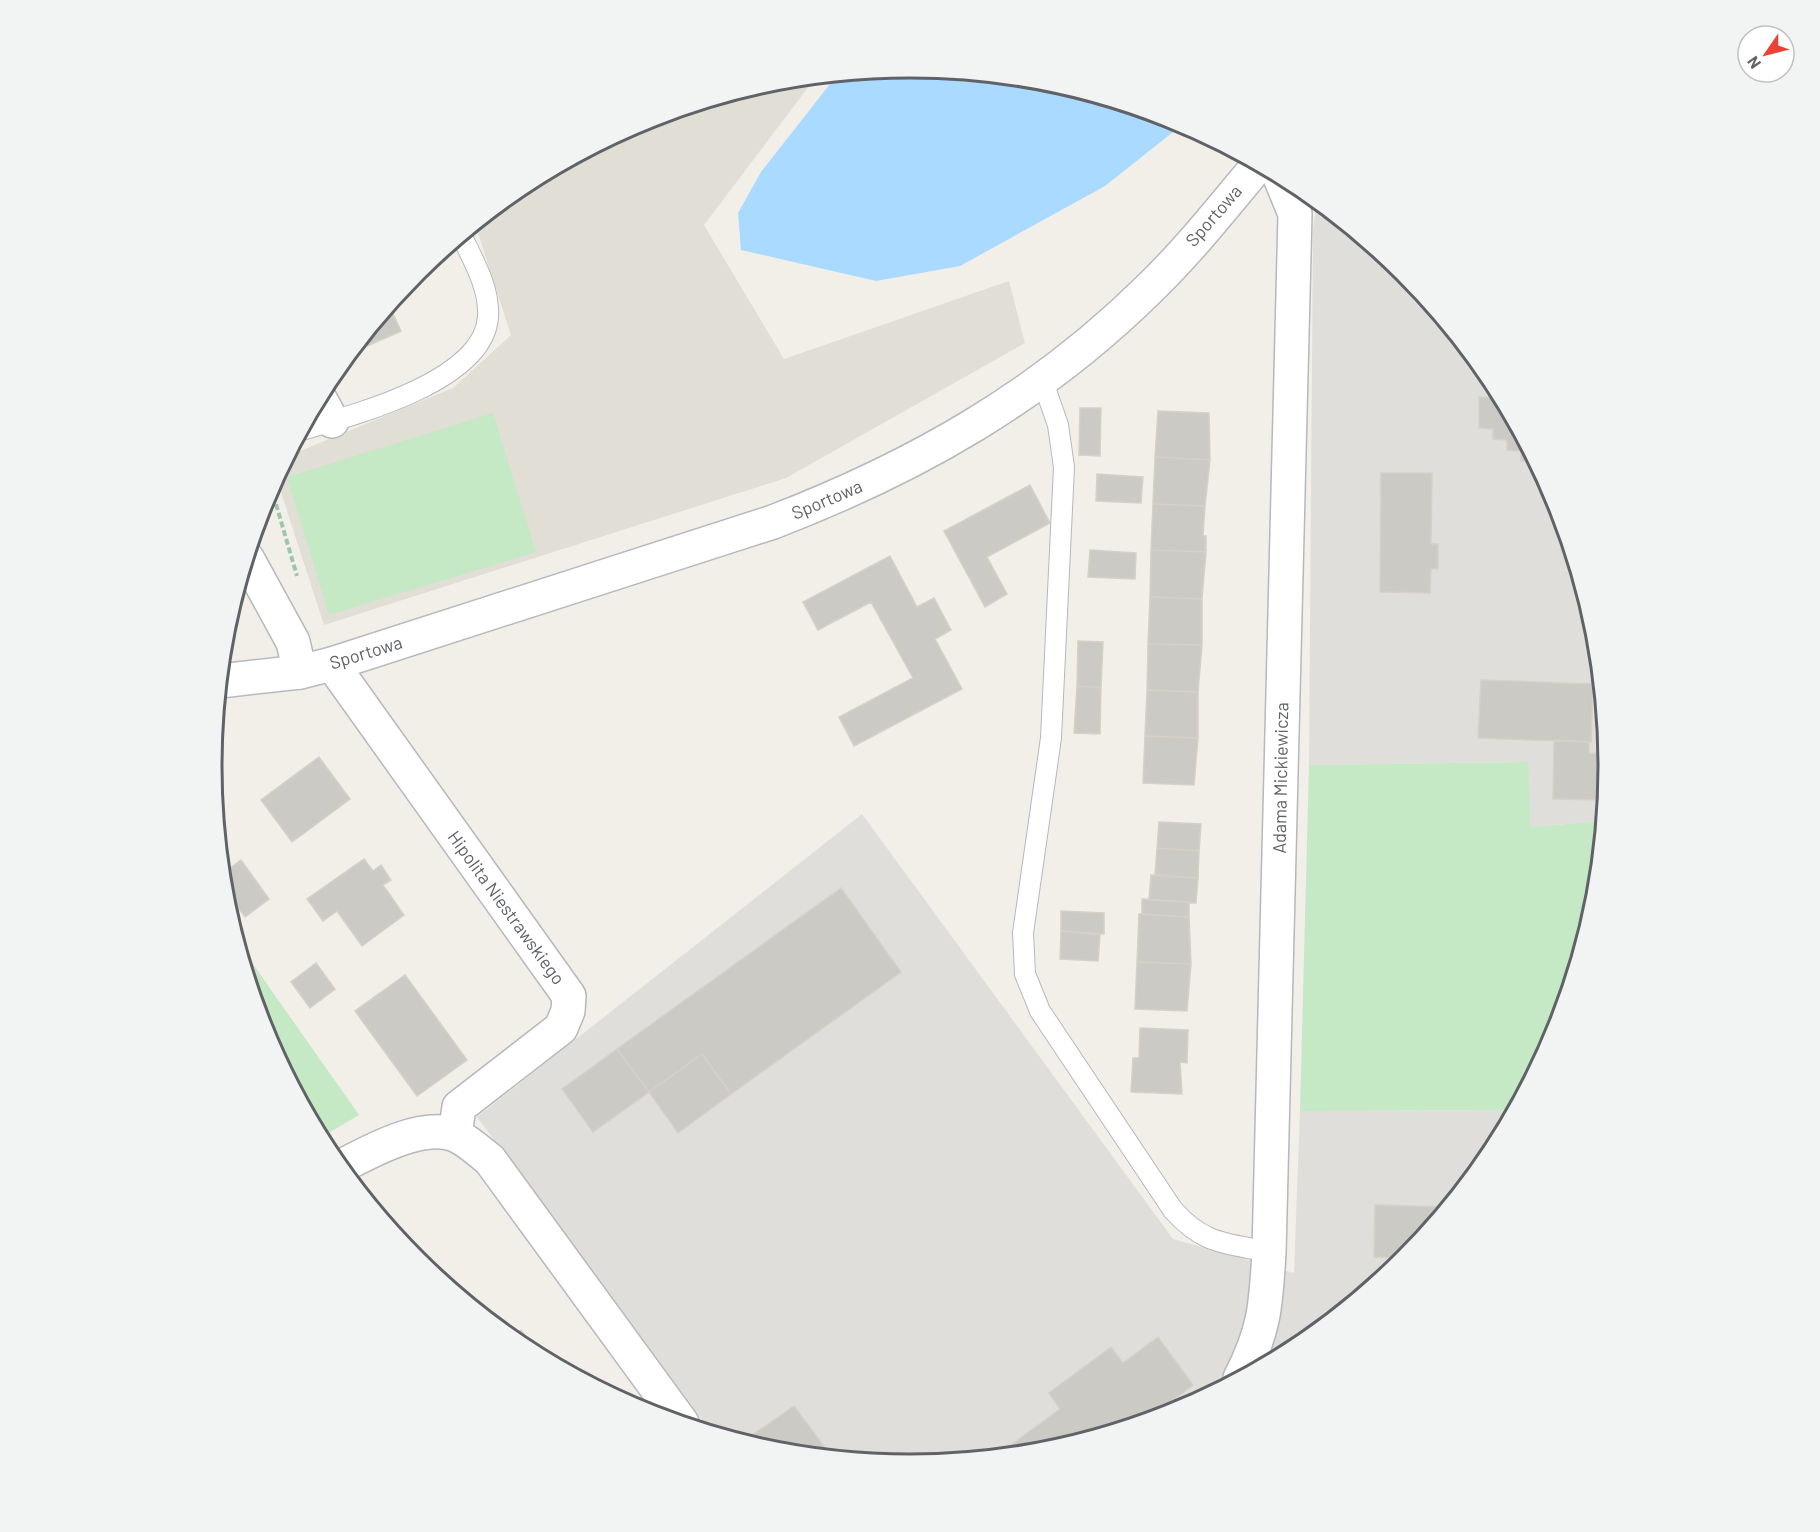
<svg xmlns="http://www.w3.org/2000/svg" width="1820" height="1532" font-family="Barlow,sans-serif">
  <style>
    .industrial { fill: #e0deda }
    .education { fill: #e1ded6 }
    .green { fill: #c5e8c5 }
    .water { fill: #aadaff }
    .building { fill: #cccac5; stroke: #d6d1c6; stroke-width: 1.5 }
    .lines { fill: none; stroke-linecap: round; stroke-linejoin: round }
    .lane-casing { stroke: #b5b8bc; stroke-width: 22 }
    .street-casing { stroke: #b5b8bc; stroke-width: 36 }
    .secondary-casing { stroke: #b6babf; stroke-width: 36 }
    .path { stroke: #9cc7a9; stroke-width: 4; stroke-dasharray: 6 3; stroke-linecap: butt }
    .lane { stroke: #fff; stroke-width: 20 }
    .street { stroke: #fff; stroke-width: 33 }
    .secondary { stroke: #fff; stroke-width: 33 }
    .labels { text-anchor: middle; stroke-width: 4.5; stroke-linejoin: round; paint-order: stroke }
    .street-label { font-size: 18px; fill: #5f6368; stroke: #fff }
    .rim { fill: none; stroke: #5f6368; stroke-width: 3 }
  </style>
  <rect width="100%" height="100%" fill="#f1efe8"/>
  <path class="industrial" d="M1317,201l87,71 87,106 64,121 40,131 13,136 -5,55 -72,6 -4,-65 -218,3 4,-535z
    M862,814l311,425 121,34 6,-162 214,-1 -23,44 -87,106 -106,87 -121,64 -131,40 -136,13 -137,-13 -62,-19 -234,-315z"/>
  <path class="education" d="M816,77l-112,148 80,134 225,-78 16,62 -239,135 -462,147 -48,-148 12,-21 165,-68 58,-53 -36,-111 47,-39 121,-64 131,-40z"/>
  <path class="green" d="M493,413l43,139 -207,63 -42,-138z
    M1528,762l3,65 72,-6 -8,82 -40,131 -41,76 -214,1 9,-346z
    M236,940l123,175 -39,23 -55,-105z"/>
  <path class="water" d="M910,68l137,13 131,40 4,4 -77,61 -145,80 -84,15 -135,-31 -3,-37 23,-41 76,-97z"/>
  <path class="building" d="M1381,254l17,13h-17z
    M389,305l12,26 -52,23z
    M1479,397l22,1 1,10h5l28,53h-14v-10l-14,-1v-10l-14,-1v-10l-14,-1z
    M1080,408h21l-1,48 -21,-1z
    M1158,411l51,2 1,47 -55,-3z
    M1155,457l55,3 -5,46 -52,-2z
    M1381,473h51l-1,71h7v25h-7l-1,24 -50,-1z
    M1097,474l46,3 -2,26 -45,-2z
    M1030,485l20,38 -63,34 20,37 -22,13 -41,-76z
    M1153,504l52,2 -2,30h3v16l-55,-2z
    M1090,550l46,3 -1,26 -47,-2z
    M1151,550l55,2 -4,47 -52,-2z
    M890,556l27,51 17,-9 17,32 -16,9 27,50 -108,57 -15,-29 74,-39 -42,-76 -53,28 -15,-28z
    M1150,597l52,2v46l-54,-1z
    M1078,641l25,1 -2,46 -24,-2z
    M1148,644l54,1 -4,47 -51,-2z
    M1481,680l112,4 -2,58 -113,-4z
    M1077,686l24,2 -1,46 -26,-1z
    M1147,690l51,2v46l-53,-2z
    M1145,736l53,2 -4,47 -51,-2z
    M1554,740l35,2v11l16,1 -2,46 -50,-1z
    M319,757l31,42 -58,43 -31,-42z
    M1159,822l42,2 -2,27 -42,-3z
    M1157,848l42,3 -1,27 -43,-3z
    M364,859l9,12 8,-6 10,15 -8,5 21,30 -42,31 -25,-35 -14,10 -16,-22z
    M241,860l28,39 -24,18 -22,-30 -1,-13z
    M1151,875l47,3 -2,25 -47,-3z
    M841,888l60,84 -170,122 -29,-40 -53,38 -32,-43z
    M1142,899l47,3v15l-47,-3z
    M1061,911l43,2v21l-43,-3z
    M1139,914l50,3 2,47 -54,-2z
    M1061,931l39,4 -2,26 -38,-2z
    M1137,962l54,2 -4,47 -52,-2z
    M316,963l19,26 -25,19 -19,-26z
    M405,975l62,85 -50,36 -62,-85z
    M1140,1028l48,2 -1,33 -7,-1 2,32 -51,-2 2,-34h6z
    M617,1049l32,43 -56,40 -31,-43z
    M702,1054l29,40 -53,39 -29,-41z
    M1375,1205l73,2 -42,51 -32,-1z
    M521,1330l19,27 -29,-19z
    M1158,1337l35,48 -49,37 -98,29 -50,5 64,-47 -11,-16 62,-46 12,16z
    M794,1406l38,51 -59,-6 -15,-5 -7,-10z"/>
  <g class="lines">
    <defs>
      <path id="lane" d="M1042,379l16,46 6,42 -13,271 -28,195 2,41 15,37 133,199c31,35 53,33 96,42
        M301,430c50,-14 183,-48 187,-113 2,-29 -15,-57 -27,-82"/>
      <path id="street" d="M319,397l13,24
        M247,558l46,84 7,30
        M332,664l237,332 -1,15 -7,17 -102,79 -4,28
        M340,1167c29,-15 82,-45 115,-32 12,5 25,17 35,25l192,263
        M1240,1378c25,-48 26,-74 29,-126l26,-1038 -16,-39"/>
      <path id="secondary" d="M220,681l80,-9 32,-8 441,-142c143,-55 268,-126 378,-235 39,-38 73,-81 108,-123"/>
    </defs>
    <use href="#lane" class="lane-casing"/>
    <use href="#street" class="street-casing"/>
    <use href="#secondary" class="secondary-casing"/>
    <path class="path" d="M271,487l26,89"/>
    <use href="#lane" class="lane"/>
    <use href="#street" class="street"/>
    <use href="#secondary" class="secondary"/>
  </g>
  <g class="labels">
    <g class="street-label">
      <text transform="translate(1214 216) rotate(-49)" y="6">Sportowa</text>
      <text transform="translate(827 500) rotate(-23)" y="6">Sportowa</text>
      <text transform="translate(366 653) rotate(-17)" y="6">Sportowa</text>
      <text transform="translate(1281 778) rotate(-89)" y="6">Adama Mickiewicza</text>
      <text transform="translate(506 908) rotate(54)" y="6">Hipolita Niestrawskiego</text>
    </g>
  </g>
  <path d="M0 0H1820V1532H0ZM222 766a688 688 0 1 1 1376 0a688 688 0 1 1-1376 0Z" fill="#f2f3f3" fill-rule="evenodd"/>
  <path class="rim" d="M222 766a688 688 0 1 1 1376 0a688 688 0 1 1-1376 0Z"/>
  <g transform="translate(1766 54) rotate(235)"><circle r="28" fill="#ffffff" stroke="#bfc1c3" stroke-width="1.5"/>
  <path d="M0-4.5L10 22L0 15L-10 22Z" fill="#ea4335"/>
  <text y="-9" font-size="16" font-weight="bold" text-anchor="middle" fill="#5f6368">N</text>
  </g>
</svg>
